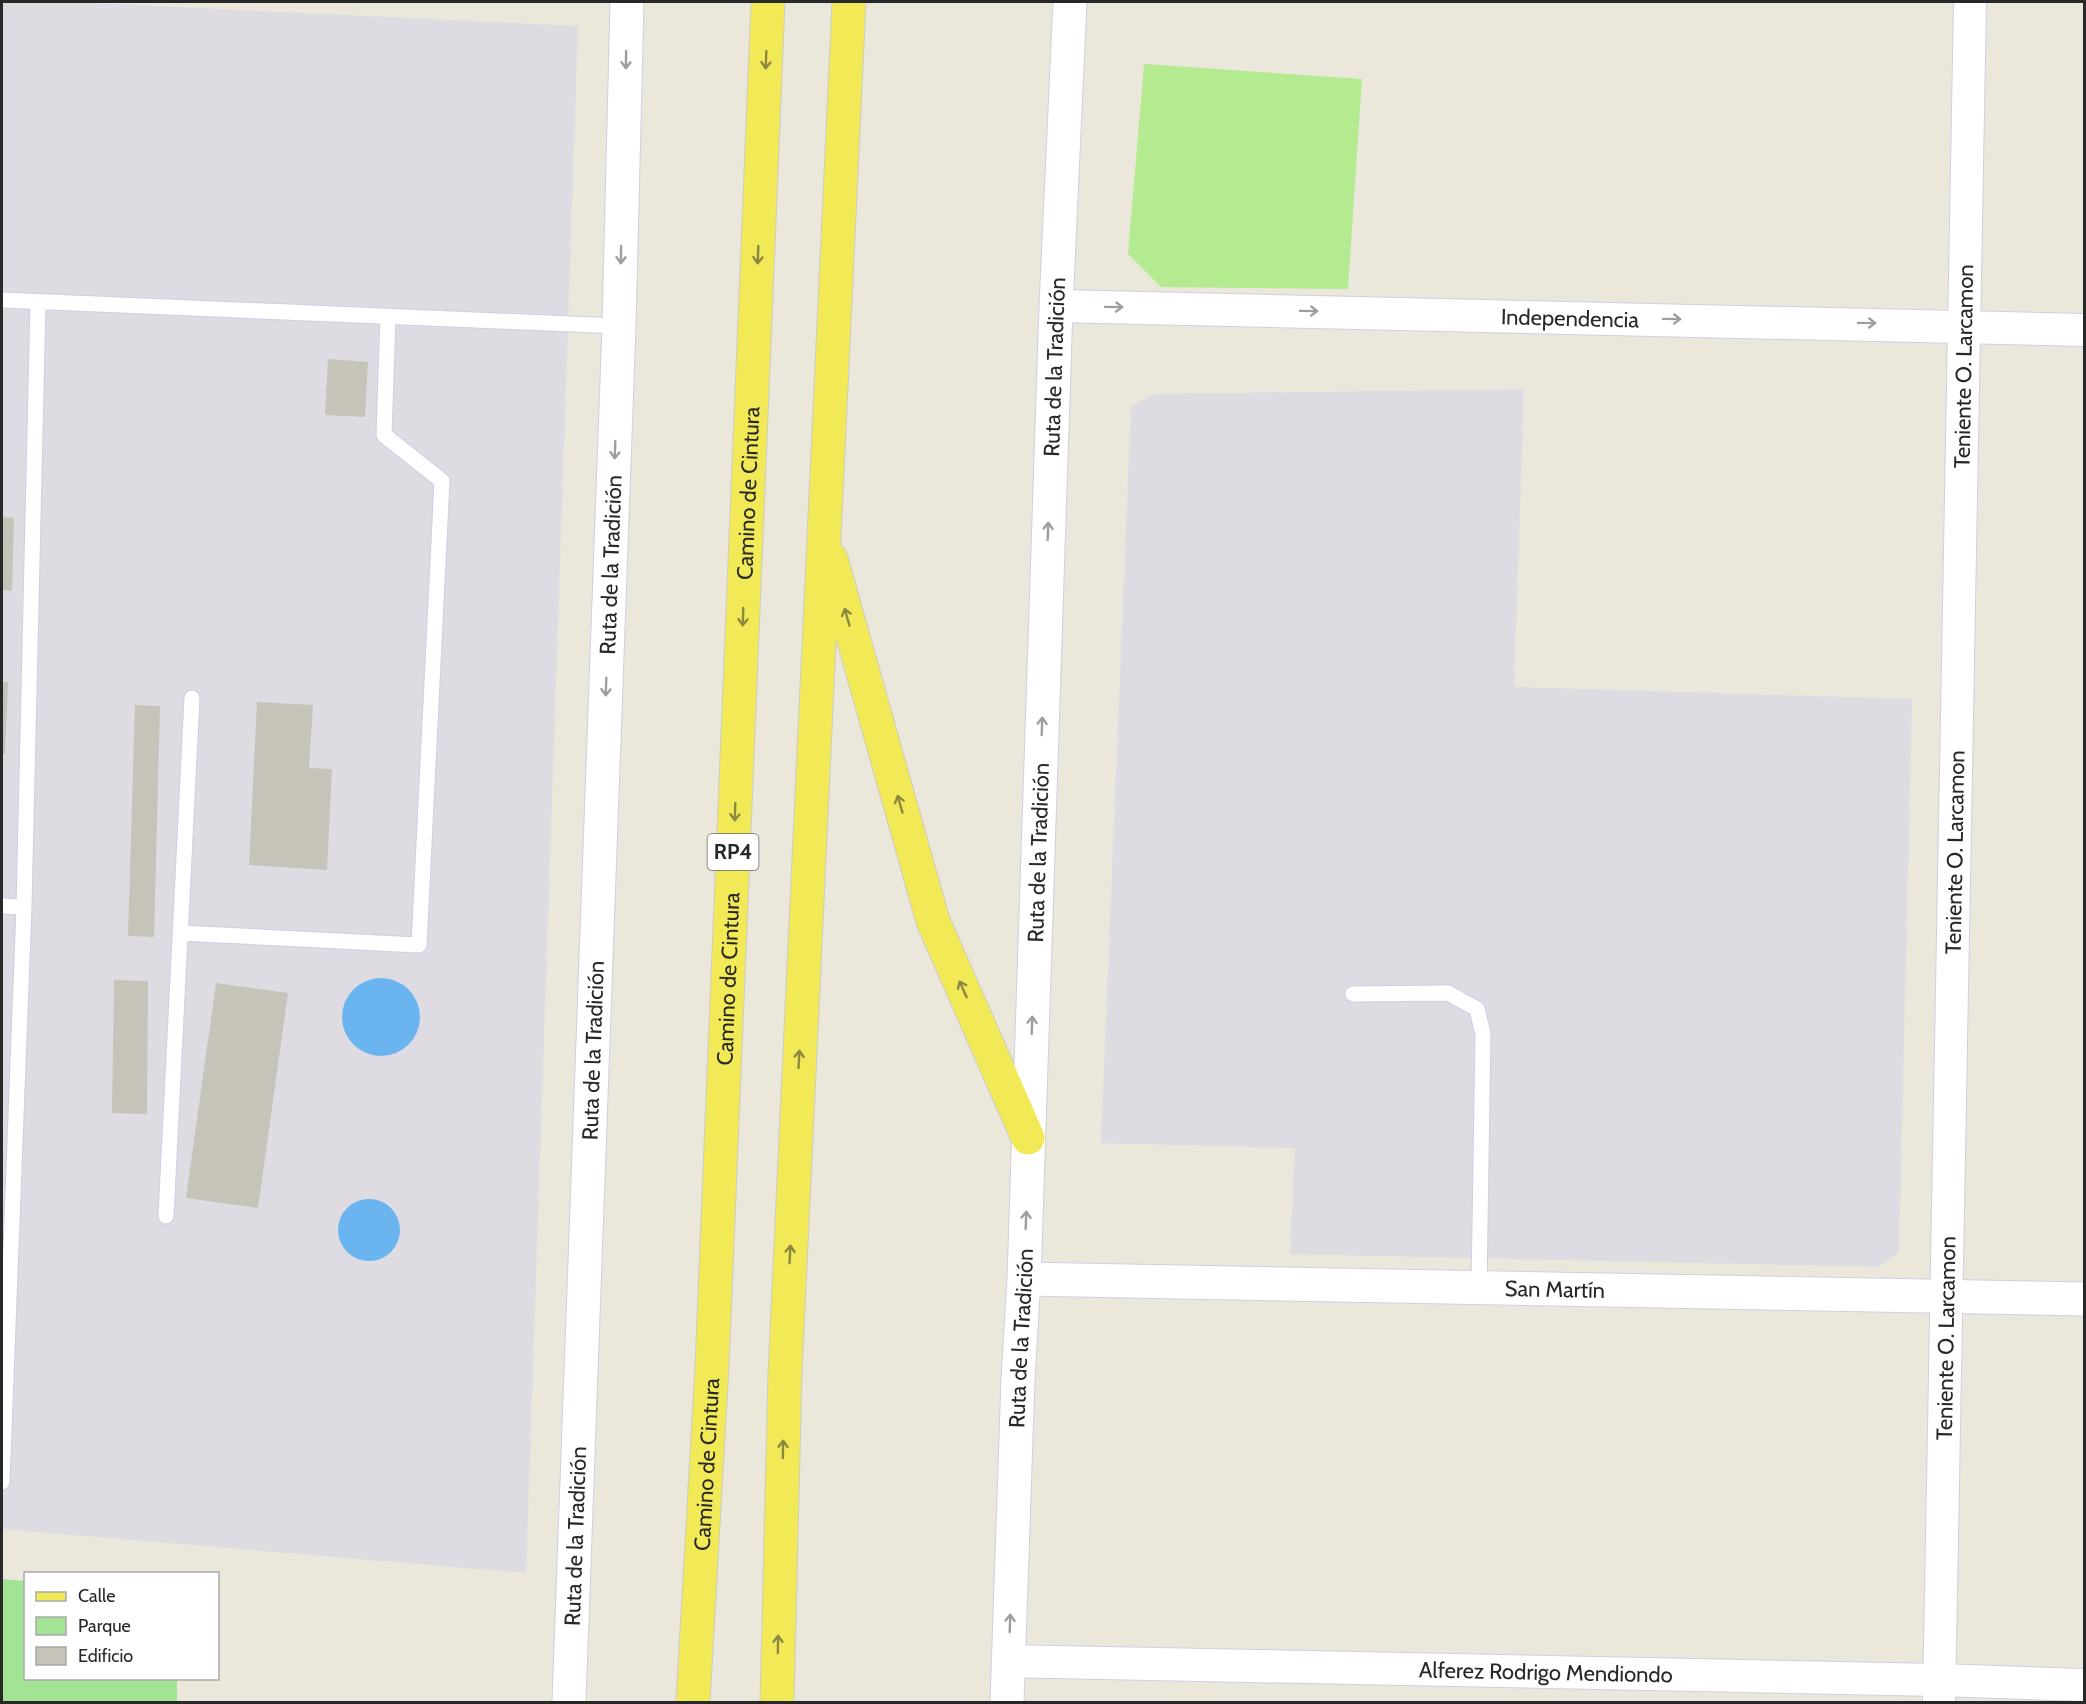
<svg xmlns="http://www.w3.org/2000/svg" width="2086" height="1704" font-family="Cabin,sans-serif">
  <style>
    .industrial { fill: #dedbe3 }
    .green { fill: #a2e394 }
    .pitch { fill: #b4eb90 }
    .water { fill: #6ab5f0 }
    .building { fill: #c6c3b9 }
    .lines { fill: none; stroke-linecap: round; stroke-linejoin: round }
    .lane-casing { stroke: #cfcfe2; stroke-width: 17 }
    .street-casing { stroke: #cfcfe2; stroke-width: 34 }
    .secondary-casing { stroke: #cfcfe2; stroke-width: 35 }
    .primary-casing { stroke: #cbcbcb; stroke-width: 35 }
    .lane { stroke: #fff; stroke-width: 15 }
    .street { stroke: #fff; stroke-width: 32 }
    .secondary { stroke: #fff; stroke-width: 33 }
    .primary { stroke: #f2e957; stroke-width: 33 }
    .oneway { stroke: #9e9e9e }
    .oneway2 { stroke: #8d8840 }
    .labels { text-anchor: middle; stroke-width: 4.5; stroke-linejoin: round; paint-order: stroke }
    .shield { fill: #fff; stroke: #686868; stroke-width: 1.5 }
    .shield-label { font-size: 21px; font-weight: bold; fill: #282828 }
    .street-label { font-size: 22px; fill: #282828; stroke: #fff }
  </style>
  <rect width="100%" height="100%" fill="#ebe7da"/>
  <path class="industrial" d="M2,2h68l508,24 -52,1547 -524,-44z
    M1524,389l-10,298 398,12 -13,553 -21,15 -588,-13 5,-106 -194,-5 30,-737 23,-12z"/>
  <path class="green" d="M2,1579l23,2 1,97 151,1v23h-175z"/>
  <path class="pitch" d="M1144,64l218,15 -14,210 -187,-2 -33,-33z"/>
  <path class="water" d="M342 1017a39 39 0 1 1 78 0a39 39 0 1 1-78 0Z
    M338 1230a31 31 0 1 1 62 0a31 31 0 1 1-62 0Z"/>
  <path class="building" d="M328,359l40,3 -3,55 -40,-2z
    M2,517l12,1 -2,73 -10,-1z
    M2,682h6l-3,72h-3z
    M257,702l56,3 -4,63 23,1 -5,101 -78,-5z
    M135,705l25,1 -6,231 -26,-1z
    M114,980l34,1 -1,133 -35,-1z
    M216,983l72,10 -30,215 -72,-10z"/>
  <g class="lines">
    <defs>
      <path id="lane" d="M2,300l617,26
        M2,906l22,1
        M180,933l239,12 23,-464 -58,-46 4,-118
        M1353,994l95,-1 29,16 6,25 -4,255
        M166,1216l26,-518
        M2,1482l22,-575 14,-605"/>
      <g id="street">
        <path id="s1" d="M1056,306l1028,24"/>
        <path id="s2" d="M1009,1661l930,19 145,5"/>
        <path id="s3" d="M1939,1702l31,-1700"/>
      </g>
      <g id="secondary">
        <path id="s4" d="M1024,1279l1060,20"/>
        <path id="s5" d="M569,1702l50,-1376 8,-324"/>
        <path id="s6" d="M1007,1702l11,-323 6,-100 32,-973 14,-304"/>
      </g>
      <g id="primary">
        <path d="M831,559l102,362 95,217"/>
        <path id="s7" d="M693,1702l19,-336 56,-1364"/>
        <path d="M777,1702l8,-329 64,-1371"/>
      </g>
    </defs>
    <use href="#lane" class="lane-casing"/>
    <use href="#street" class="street-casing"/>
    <use href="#secondary" class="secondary-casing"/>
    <use href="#primary" class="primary-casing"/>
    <use href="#lane" class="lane"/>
    <use href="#street" class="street"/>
    <use href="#secondary" class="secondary"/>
    <use href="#primary" class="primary"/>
  </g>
  <defs><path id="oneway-shaft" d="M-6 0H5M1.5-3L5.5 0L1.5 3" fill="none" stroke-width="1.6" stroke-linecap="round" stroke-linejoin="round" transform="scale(1.5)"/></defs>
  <g class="oneway">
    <use href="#oneway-shaft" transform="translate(626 60) rotate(91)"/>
    <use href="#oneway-shaft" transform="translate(621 255) rotate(91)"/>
    <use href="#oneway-shaft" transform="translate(1114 307) rotate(1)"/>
    <use href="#oneway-shaft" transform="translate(1309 311) rotate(1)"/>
    <use href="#oneway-shaft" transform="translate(1672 319) rotate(1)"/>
    <use href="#oneway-shaft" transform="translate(1867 323) rotate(1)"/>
    <use href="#oneway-shaft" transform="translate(615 450) rotate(92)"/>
    <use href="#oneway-shaft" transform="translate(1048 531) rotate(-88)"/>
    <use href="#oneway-shaft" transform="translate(606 687) rotate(92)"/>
    <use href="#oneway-shaft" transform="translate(1042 726) rotate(-88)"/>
    <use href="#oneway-shaft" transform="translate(1032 1025) rotate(-88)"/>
    <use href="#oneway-shaft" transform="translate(1026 1220) rotate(-88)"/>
    <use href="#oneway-shaft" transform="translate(1010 1623) rotate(-88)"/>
  </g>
  <g class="oneway2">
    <use href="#oneway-shaft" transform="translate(766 60) rotate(92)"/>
    <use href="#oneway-shaft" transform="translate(758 255) rotate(92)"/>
    <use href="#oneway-shaft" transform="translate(743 617) rotate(92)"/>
    <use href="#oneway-shaft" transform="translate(847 617) rotate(-106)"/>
    <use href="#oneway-shaft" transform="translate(900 804) rotate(-106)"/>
    <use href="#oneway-shaft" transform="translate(735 812) rotate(92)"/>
    <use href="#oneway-shaft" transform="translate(963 989) rotate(-114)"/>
    <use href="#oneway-shaft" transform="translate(799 1059) rotate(-87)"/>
    <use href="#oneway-shaft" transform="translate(790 1254) rotate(-87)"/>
    <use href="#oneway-shaft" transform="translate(783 1449) rotate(-89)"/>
    <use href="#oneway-shaft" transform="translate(778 1644) rotate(-89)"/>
  </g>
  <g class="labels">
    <rect class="shield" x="707.5" y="834" width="51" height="36" rx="4.5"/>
    <g class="shield-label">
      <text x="733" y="859">RP4</text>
    </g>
    <g class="street-label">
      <text dy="8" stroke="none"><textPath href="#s1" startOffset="514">Independencia</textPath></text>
      <text dy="8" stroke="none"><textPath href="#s6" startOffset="1336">Ruta de la Tradición</textPath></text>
      <text dy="8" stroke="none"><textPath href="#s3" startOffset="1336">Teniente O. Larcamon</textPath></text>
      <text dy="8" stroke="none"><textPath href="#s7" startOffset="1210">Camino de Cintura</textPath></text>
      <text dy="8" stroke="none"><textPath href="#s5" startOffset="1138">Ruta de la Tradición</textPath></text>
      <text dy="8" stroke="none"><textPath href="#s6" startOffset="850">Ruta de la Tradición</textPath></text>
      <text dy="8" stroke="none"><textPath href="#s3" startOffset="850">Teniente O. Larcamon</textPath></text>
      <text dy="8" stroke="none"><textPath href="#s7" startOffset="724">Camino de Cintura</textPath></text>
      <text dy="8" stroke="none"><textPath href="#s5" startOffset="652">Ruta de la Tradición</textPath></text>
      <text dy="8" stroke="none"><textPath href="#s4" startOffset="531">San Martín</textPath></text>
      <text dy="8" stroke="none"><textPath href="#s6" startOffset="364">Ruta de la Tradición</textPath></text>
      <text dy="8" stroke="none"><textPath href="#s3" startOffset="364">Teniente O. Larcamon</textPath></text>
      <text dy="8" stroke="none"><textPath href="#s7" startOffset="238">Camino de Cintura</textPath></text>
      <text dy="8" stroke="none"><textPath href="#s5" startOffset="166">Ruta de la Tradición</textPath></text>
      <text dy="8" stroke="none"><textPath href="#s2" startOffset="537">Alferez Rodrigo Mendiondo</textPath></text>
    </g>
  </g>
  <rect width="2086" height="1704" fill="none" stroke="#282828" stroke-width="6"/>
  <rect x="24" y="1572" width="195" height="108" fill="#ffffff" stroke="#a9a9a9" stroke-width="1.5"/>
  <rect x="36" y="1592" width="30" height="9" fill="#f2e957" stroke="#a9a9a9" stroke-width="1.5"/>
  <text x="78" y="1602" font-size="18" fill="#282828">Calle</text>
  <rect x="36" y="1617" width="30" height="18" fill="#a2e394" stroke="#a9a9a9" stroke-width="1.5"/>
  <text x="78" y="1632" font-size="18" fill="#282828">Parque</text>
  <rect x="36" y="1647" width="30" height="18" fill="#c6c3b9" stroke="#a9a9a9" stroke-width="1.5"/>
  <text x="78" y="1662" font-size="18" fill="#282828">Edificio</text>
</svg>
